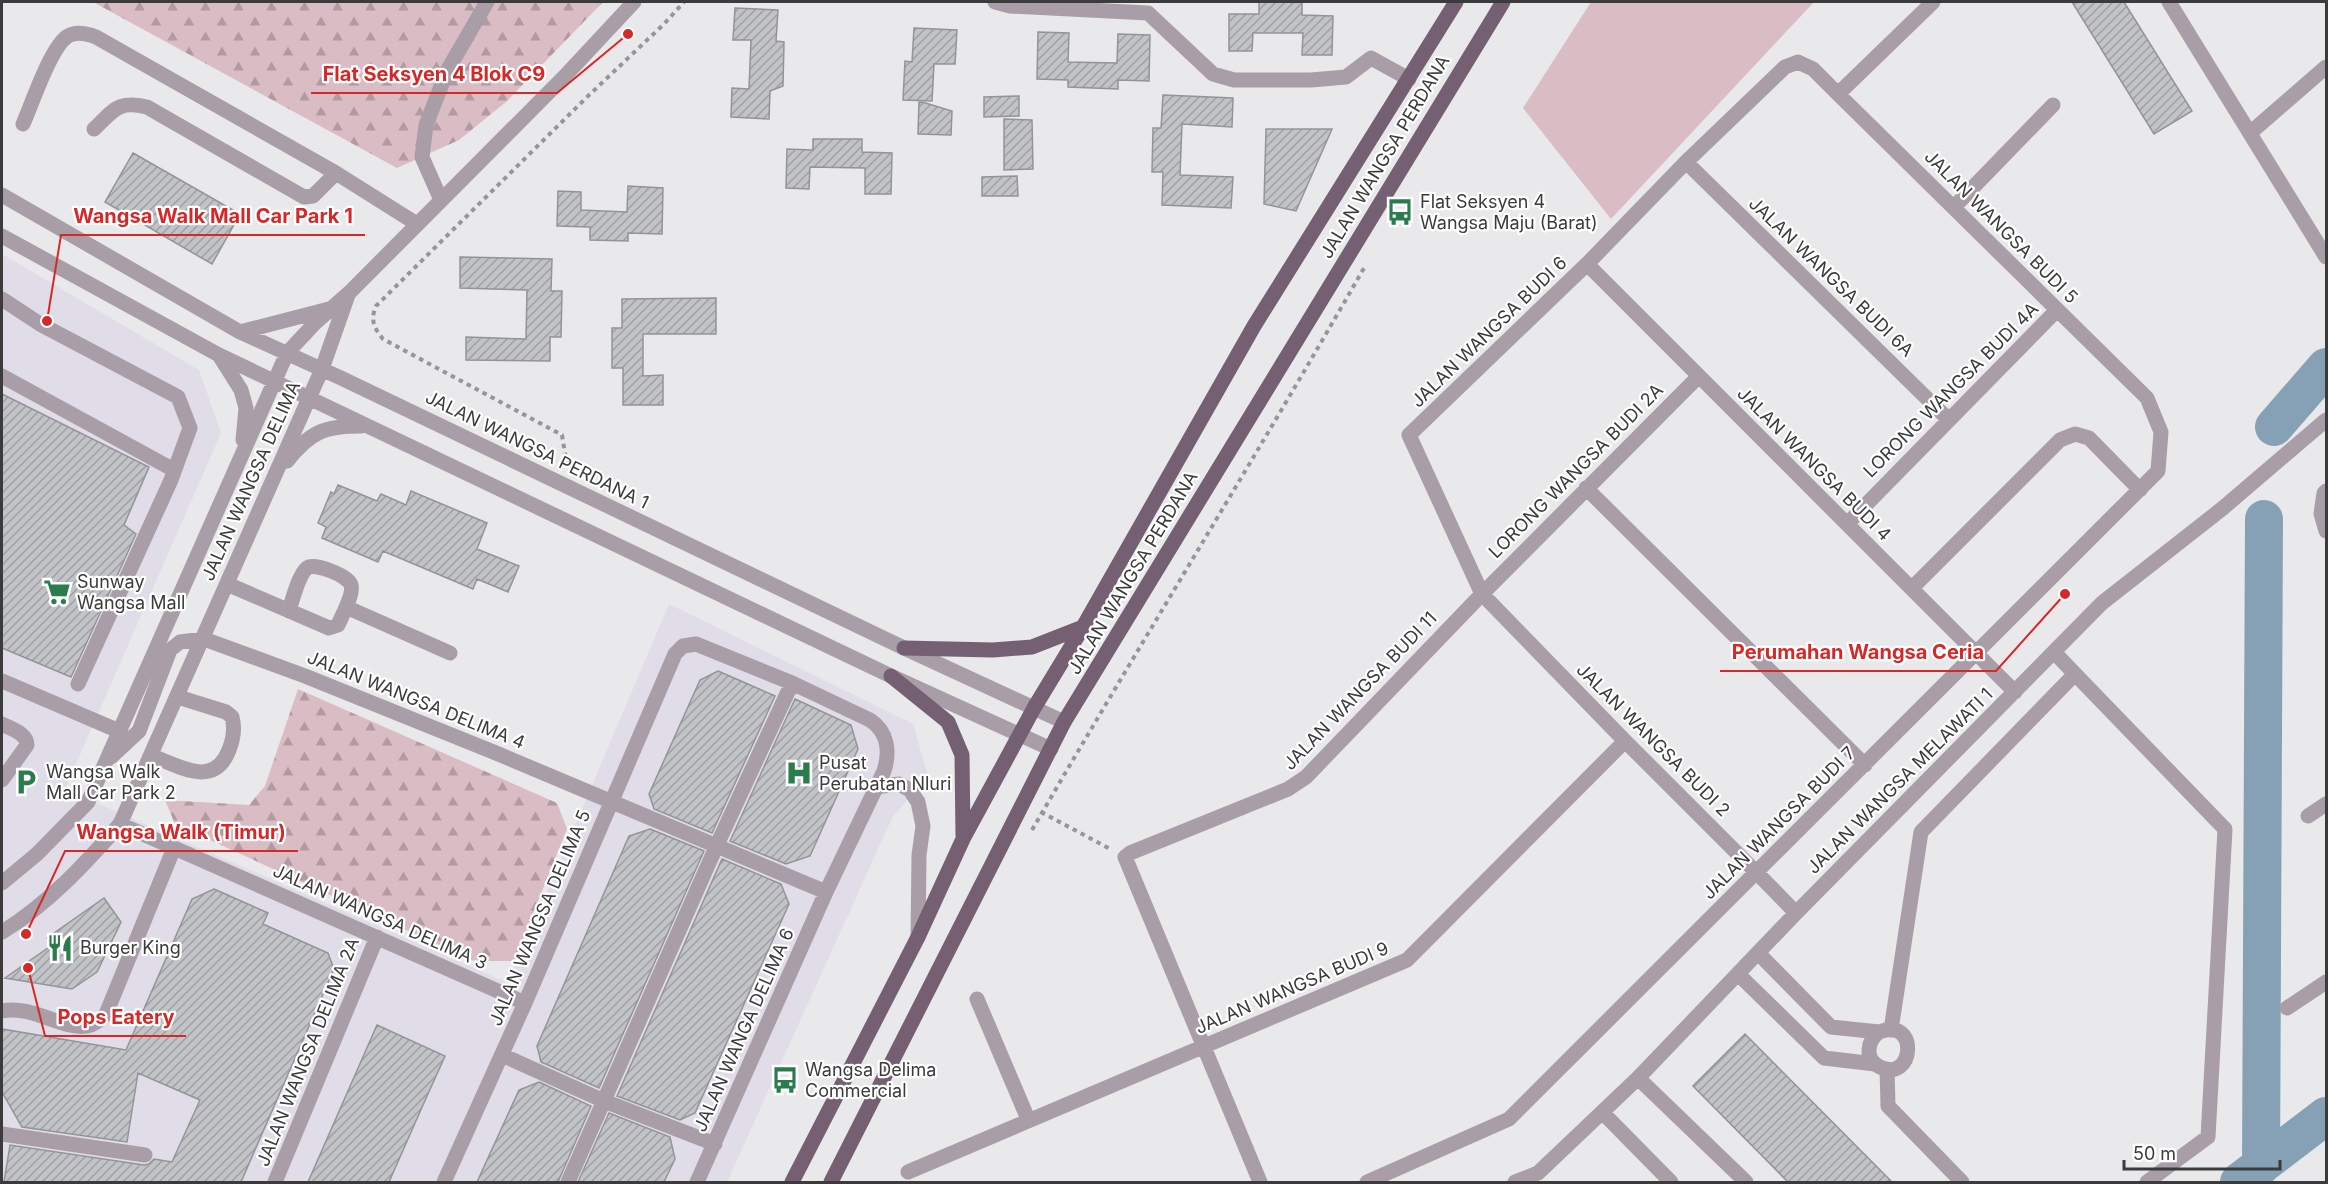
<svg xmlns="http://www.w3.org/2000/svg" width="2328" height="1184" font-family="Inter,sans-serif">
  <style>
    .built { fill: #e0dde8 }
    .forest { fill: url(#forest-firs) }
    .park { fill: #dabcc5 }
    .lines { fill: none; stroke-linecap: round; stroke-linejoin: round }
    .river { stroke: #86a1b6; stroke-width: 38 }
    .building { fill: url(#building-hatch); stroke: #939497; stroke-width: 1.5 }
    .path { stroke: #969698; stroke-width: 4; stroke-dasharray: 4.5 4.5; stroke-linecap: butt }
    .minor { stroke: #a99ea8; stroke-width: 15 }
    .major { stroke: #746072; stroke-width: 15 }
    .labels { text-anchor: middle; stroke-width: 4.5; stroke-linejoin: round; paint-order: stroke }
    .street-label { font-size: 18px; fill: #3b3b3c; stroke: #fff }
    .poi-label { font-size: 18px; fill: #3b3b3c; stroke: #fff; text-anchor: start }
    .leader { fill: none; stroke: #d62828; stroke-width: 2 }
    .callout-dot { fill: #d62828; stroke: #fff; stroke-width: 2 }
    .callout-label { font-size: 20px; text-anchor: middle; font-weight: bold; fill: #d62828; stroke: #fff; stroke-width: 4.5; stroke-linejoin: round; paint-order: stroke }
  </style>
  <defs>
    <pattern id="forest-firs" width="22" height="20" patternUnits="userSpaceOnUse" patternTransform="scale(1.5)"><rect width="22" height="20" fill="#dabcc5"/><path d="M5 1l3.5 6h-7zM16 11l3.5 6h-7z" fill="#b29aa1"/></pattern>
    <pattern id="building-hatch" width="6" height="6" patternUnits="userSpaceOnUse" patternTransform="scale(1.5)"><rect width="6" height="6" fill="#c2c3c6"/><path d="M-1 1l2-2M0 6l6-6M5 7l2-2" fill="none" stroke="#9fa0a2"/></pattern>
  </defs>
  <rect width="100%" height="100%" fill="#e9e8eb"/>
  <path class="built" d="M2,254l197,116 22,63 -156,356 443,194 161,-379 244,120 15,53 -35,39 -166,366h-725z"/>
  <path class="forest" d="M93,2h510l-97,100 -47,38 -62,28z
    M298,689l259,114 10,26 -53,132h-40l-299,-137 -10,-24 84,5 16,-19z"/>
  <path class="park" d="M1591,2h223l-203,217 -88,-111z"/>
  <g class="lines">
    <path class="river" d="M2274,427l52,-60
      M2261,1166l3,-647
      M2239,1182l87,-66"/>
  </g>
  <path class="building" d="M1259,2h43v13l31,1 -1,39h-30l1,-22h-50l-1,18h-23v-37h30z
    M2072,2h52l68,109 -38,23z
    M735,8l43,2 -2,31 8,1 -1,44 -13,5 -1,28 -38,-2 1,-29 17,1 2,-49h-18z
    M914,28l43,2 -2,34h-21l-2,37 -29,-1 2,-39 7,1z
    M1038,32l31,1 -1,29 49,1 1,-29 32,1 -1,46 -31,-1v9l-50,-2v-7l-31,-1z
    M1163,95l70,3 -1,29 -50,-3 -2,51 53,2 -2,31 -69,-3 1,-33h-11l1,-44h8z
    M1019,96v20l-35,1v-20z
    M919,101l33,10 -1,24 -33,-1z
    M1004,119l28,1 1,49 -29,1z
    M1266,129h66l-36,82 -32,-7z
    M813,139h49v13l30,1 -1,41h-26v-26l-55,-1 -1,22 -23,-1 1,-39 26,1z
    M133,153l107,61 -28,50 -107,-62z
    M1017,176l1,20h-36v-19z
    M628,186l35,2 -1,46 -34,-1v8l-38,-1v-13l-33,-1 1,-35 23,1v18l46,2z
    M460,257l92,2 -1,32h11l-1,46h-11v24l-84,-1v-23l60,2 1,-49 -67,-2z
    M716,298v36h-73v42l20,-1v30h-40v-37h-11v-40h10v-29z
    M2,394l147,73 -25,58 12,9 -65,143 -69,-29z
    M338,485l39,16 4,-7 25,11 5,-14 76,32 -10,26 42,17 -11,26 -31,-13 -4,10 -90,-38 -5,11 -56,-24 4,-11 -8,-4 13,-31 3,2z
    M718,671l57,25 -63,137 -58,-24 -5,-15 51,-114z
    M795,699l56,26 7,24 -48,107 -24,8 -56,-23z
    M650,829l54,22 -105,237 -58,-26 -4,-16 92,-210z
    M722,859l59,25 8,20 -94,209 -15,7 -63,-24z
    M214,889l54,24 -5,11 65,29 6,16 -93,213h-237l6,-37 134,20 5,-1 5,-5 18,3 28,-62 -62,-27 -11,69 -105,-15 -20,-35v-63l124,21 66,-151z
    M104,898l17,24 -24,50 -25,17 -67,-11 47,-33 -5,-7z
    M377,1025l68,31 -22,49 -34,77h-81z
    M1745,1034l147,148h-104l-95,-96z
    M539,1082l52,24 -33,76h-81l42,-92z
    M609,1113l61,24 5,22 -11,23h-86z"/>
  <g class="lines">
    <path class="path" d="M567,466l-5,-31 -179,-96c-9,-11 -13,-19 -7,-33l210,-208 78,-74 20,-22
      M1041,812l71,38
      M1032,830c109,-188 224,-373 332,-562"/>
    <path class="minor" d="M995,2l15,4 138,7 65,61 21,6h77l35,-3 25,-19 38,21
      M2169,2l157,255
      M1838,94l95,-92
      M23,124c9,-20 28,-78 45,-88 8,-5 20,-2 28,1l240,136 81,51
      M94,129c20,-19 24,-29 53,-22l157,90 9,-1 23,-23
      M2250,133l76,-66
      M1686,162l263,258
      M2,195l238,137 101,46 563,270 160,74
      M441,200l-19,-43 4,-32 21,-54 40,-69
      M1954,207l99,-102
      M2,236l217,119 672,321 160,73
      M1587,264l428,428
      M2,299l38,25 138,73 12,31 -19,52 -93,204
      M240,332l89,-23
      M219,355l22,35 5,18 -3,32
      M2,376l172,94
      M287,461c23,-29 37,-35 74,-35
      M1586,488l279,277
      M2326,491l-2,2 -3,21 5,17
      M1847,524l210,-214
      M227,584l102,44 9,-3c4,-9 16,-32 13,-40 -2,-9 -37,-23 -44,-17 -8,6 -15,33 -18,43
      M1912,588l148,-148 15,-6 14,4 51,52
      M346,607l104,46
      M2054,652l21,22
      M2,681l117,50
      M2,724c9,5 25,9 25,21l-25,35
      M152,756c27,10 62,33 77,-6 4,-10 6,-22 3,-33l-6,-5 -48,-15
      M111,757l28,-26 31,-81 10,-8 24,-3 101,37 191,77 330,139
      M876,787l23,-3 11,6 8,12 5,24 -4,29 -1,82
      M2308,816l18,-12
      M120,824l405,179
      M2,883l35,-29 51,-52 199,-449 29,-31 33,-29 215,-216 70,-75
      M2,932c45,-27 84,-69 118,-108l202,-455 26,-74
      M1758,953l73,74 48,5c41,-16 35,52 1,35 -16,-7 -13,-26 -1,-35
      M1738,974l86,84 51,6
      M977,999l51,120
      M2287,1008l39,-26
      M2,1011c31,-7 64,22 89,14 5,-1 10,-7 15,-11l68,-166
      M1891,1030l30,-198 154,-158 150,155 -17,308 -61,45
      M502,1055l102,46 111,43
      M1887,1069l1,37 74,76
      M1638,1078l108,104
      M1602,1112l69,70
      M2,1134l143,21
      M908,1172l499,-212 218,-219
      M275,1182l102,-245
      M444,1182l81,-179 150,-349 8,-8 13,-2 96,39 78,37c18,12 20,32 14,51l-58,121 -129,290
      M568,1182l148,-335 76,-164
      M1260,1182l-135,-325 5,-4 158,-64 18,-12 176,-183 216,-217
      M1367,1182l142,-63 649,-648 3,-39 -14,-34 -309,-304 -25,-25 -15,-7 -13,5 -99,95 -99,102 -178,171 73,159 143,147 132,132 39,40
      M1515,1182l23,-9 100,-95 158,-165 306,-310 121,-95 103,-88"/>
    <path class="major" d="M904,648l89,2 39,-3 51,-20
      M891,676l57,46 14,33 1,81
      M792,1182l126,-245 45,-98 71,-131 49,-81 171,-301 202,-324
      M831,1182l233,-460 439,-720"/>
  </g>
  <defs>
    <symbol id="bus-bare" viewBox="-9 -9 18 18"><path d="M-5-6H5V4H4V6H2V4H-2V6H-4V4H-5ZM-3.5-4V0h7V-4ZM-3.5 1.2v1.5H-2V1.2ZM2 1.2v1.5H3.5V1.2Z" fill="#2a7c4d" stroke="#fff" stroke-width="2.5" paint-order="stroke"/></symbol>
    <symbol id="supermarket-bare" viewBox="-9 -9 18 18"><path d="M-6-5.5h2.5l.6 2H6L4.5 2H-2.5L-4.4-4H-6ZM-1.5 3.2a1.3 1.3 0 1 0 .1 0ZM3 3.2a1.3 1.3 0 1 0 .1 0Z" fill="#2a7c4d" stroke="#fff" stroke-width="2.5" paint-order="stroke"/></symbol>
    <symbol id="hospital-bare" viewBox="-9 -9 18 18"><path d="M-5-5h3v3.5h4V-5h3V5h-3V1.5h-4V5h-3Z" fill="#2a7c4d" stroke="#fff" stroke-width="2.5" paint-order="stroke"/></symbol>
    <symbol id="parking-bare" viewBox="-9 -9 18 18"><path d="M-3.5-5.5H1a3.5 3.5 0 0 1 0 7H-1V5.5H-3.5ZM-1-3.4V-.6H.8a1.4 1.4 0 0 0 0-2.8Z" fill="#2a7c4d" stroke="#fff" stroke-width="2.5" paint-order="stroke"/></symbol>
    <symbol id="restaurant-bare" viewBox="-9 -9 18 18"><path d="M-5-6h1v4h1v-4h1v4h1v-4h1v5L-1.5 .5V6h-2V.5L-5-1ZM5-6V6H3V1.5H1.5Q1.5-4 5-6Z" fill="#2a7c4d" stroke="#fff" stroke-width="2.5" paint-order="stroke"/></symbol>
  </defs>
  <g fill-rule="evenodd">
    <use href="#bus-bare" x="1381" y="193" width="38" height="38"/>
    <use href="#supermarket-bare" x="38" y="573" width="38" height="38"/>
    <use href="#hospital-bare" x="780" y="754" width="38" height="38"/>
    <use href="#parking-bare" x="7" y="763" width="38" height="38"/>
    <use href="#restaurant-bare" x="41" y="929" width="38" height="38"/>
    <use href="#bus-bare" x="766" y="1061" width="38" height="38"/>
  </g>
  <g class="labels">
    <g class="street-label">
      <text transform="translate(1385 157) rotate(-59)" y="6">JALAN WANGSA PERDANA</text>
      <text transform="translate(2001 227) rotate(45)" y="6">JALAN WANGSA BUDI 5</text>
      <text transform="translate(1831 277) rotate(44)" y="6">JALAN WANGSA BUDI 6A</text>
      <text transform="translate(1489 332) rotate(-44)" y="6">JALAN WANGSA BUDI 6</text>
      <text transform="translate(1951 390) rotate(-45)" y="6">LORONG WANGSA BUDI 4A</text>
      <text transform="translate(537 450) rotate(26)" y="6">JALAN WANGSA PERDANA 1</text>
      <text transform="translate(1814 464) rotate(45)" y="6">JALAN WANGSA BUDI 4</text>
      <text transform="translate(1576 471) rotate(-45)" y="6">LORONG WANGSA BUDI 2A</text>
      <text transform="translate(251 481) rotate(-66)" y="6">JALAN WANGSA DELIMA</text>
      <text transform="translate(1133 573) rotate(-59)" y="6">JALAN WANGSA PERDANA</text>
      <text transform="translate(1360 691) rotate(-46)" y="6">JALAN WANGSA BUDI 11</text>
      <text transform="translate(416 700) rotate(22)" y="6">JALAN WANGSA DELIMA 4</text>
      <text transform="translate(1653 740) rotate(45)" y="6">JALAN WANGSA BUDI 2</text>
      <text transform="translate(1900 781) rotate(-45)" y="6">JALAN WANGSA MELAWATI 1</text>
      <text transform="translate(1779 823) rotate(-45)" y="6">JALAN WANGSA BUDI 7</text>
      <text transform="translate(380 917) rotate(24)" y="6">JALAN WANGSA DELIMA 3</text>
      <text transform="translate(540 918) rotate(-67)" y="6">JALAN WANGSA DELIMA 5</text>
      <text transform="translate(1292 988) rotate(-23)" y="6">JALAN WANGSA BUDI 9</text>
      <text transform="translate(744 1030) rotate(-66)" y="6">JALAN WANGA DELIMA 6</text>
      <text transform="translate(308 1052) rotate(-68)" y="6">JALAN WANGSA DELIMA 2A</text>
    </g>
    <g class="poi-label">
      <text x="1420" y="208">Flat Seksyen 4<tspan x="1420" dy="21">Wangsa Maju (Barat)</tspan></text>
      <text x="77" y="588">Sunway<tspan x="77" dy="21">Wangsa Mall</tspan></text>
      <text x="819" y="769">Pusat<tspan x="819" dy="21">Perubatan Nluri</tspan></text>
      <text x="46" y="778">Wangsa Walk<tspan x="46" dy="21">Mall Car Park 2</tspan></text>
      <text x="80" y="954">Burger King</text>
      <text x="805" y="1076">Wangsa Delima<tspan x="805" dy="21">Commercial</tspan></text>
    </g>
  </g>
  <path class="leader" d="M628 34L557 93H311M47 321L61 235H365M2065 594L1996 671H1720M26 934L65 851H298M28 968L45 1036H186"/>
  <g class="callout-dot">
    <circle cx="628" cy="34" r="6"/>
    <circle cx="47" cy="321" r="6"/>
    <circle cx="2065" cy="594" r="6"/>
    <circle cx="26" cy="934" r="6"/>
    <circle cx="28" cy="968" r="6"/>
  </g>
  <g class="callout-label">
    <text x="434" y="81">Flat Seksyen 4 Blok C9</text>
    <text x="213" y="223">Wangsa Walk Mall Car Park 1</text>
    <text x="1858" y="659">Perumahan Wangsa Ceria</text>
    <text x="181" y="839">Wangsa Walk (Timur)</text>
    <text x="116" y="1024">Pops Eatery</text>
  </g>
  <rect width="2328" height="1184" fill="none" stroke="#3b3b3c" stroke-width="6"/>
  <path d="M2124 1160v9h156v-9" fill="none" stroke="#3b3b3c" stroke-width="3"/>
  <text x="2133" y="1160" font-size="18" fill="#3b3b3c" stroke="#ffffff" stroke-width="4.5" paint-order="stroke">50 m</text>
</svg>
